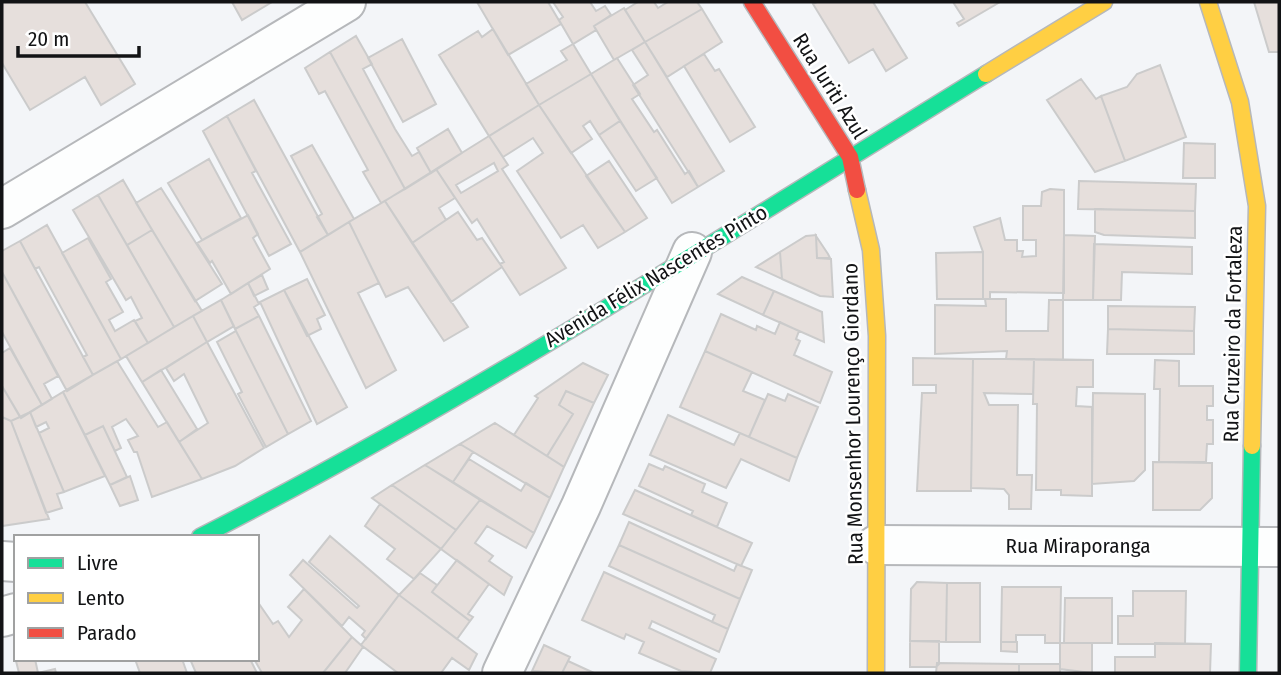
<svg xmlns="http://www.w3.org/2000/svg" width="1281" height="675" font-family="'Fira Sans Condensed',sans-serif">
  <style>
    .building { fill: #e6dfdc; stroke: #cbcbcb; stroke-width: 2; fill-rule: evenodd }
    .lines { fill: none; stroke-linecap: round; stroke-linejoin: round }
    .street-casing { stroke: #b6b8bb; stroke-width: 42 }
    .fast-casing { stroke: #b6b8bb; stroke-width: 19 }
    .slow-casing { stroke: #b6b8bb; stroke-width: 19 }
    .jam-casing { stroke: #b6b8bb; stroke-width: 19 }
    .street { stroke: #fdfefe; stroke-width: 38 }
    .fast { stroke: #16e098; stroke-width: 16 }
    .slow { stroke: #ffcf43; stroke-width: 16 }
    .jam { stroke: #f24e42; stroke-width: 16 }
    .labels { text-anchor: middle; stroke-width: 5; stroke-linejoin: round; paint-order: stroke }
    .street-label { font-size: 21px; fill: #121315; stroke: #fff }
  </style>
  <rect width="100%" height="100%" fill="#f3f5f8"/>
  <path class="building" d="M2,2h83l50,82 -34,21 -16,-28 -55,33 -28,-47z
    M232,2h40l-30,18z
    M477,2h71l13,22 -53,31z
    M553,2h37l6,9 9,-5 6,9 -17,11 2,4 -23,14 -14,-24 4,-3z
    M638,2h16l4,6 10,-6h29l5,7 -57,33 -20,-32z
    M817,2h56l34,56 -21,13 -13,-22 -24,14 -36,-59z
    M953,2h47l-41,24 -2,-3 7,-4z
    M1254,2h25v50h-10z
    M624,8l21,34 -31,18 -20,-34z
    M702,9l20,33 -55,35 -22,-35z
    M493,29l46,76 -50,31 -50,-81 39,-24 4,6z
    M356,36l16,28 -9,5 32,60 17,27 7,-4 12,21 -26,16 -75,-137z
    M402,39l34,65 -33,18 -35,-64z
    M645,42l79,129 -26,16 -65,-102 15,-10 -16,-25z
    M573,44l18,30 -52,31 -13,-21 41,-24 -6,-9z
    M330,52l75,137 -24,14 -18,-31 5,-2 -43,-79 -6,3 -14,-26z
    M704,54l11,17 4,-2 36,58 -25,15 -46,-76z
    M617,58l23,36 -8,5 22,33 3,-2 28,44 4,-3 9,16 -26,16 -81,-129z
    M1160,65l26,72 -61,24 -24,-65 26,-9 10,-13z
    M591,74l29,47 -21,14 -9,-14 -7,5 9,13 -21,14 -32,-48z
    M1081,79l15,20 5,-3 24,65 -30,11 -48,-72z
    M254,100l74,135 -28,17 -73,-136z
    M539,105l86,127 -27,16 -15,-23 -22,13 -44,-67 26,-18 -10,-15 -30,19 -14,-21z
    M227,116l29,55 -4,2 39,71 -22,12 -66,-125z
    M620,121l37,57 -21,13 -37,-56z
    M448,129l14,24 -31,20 -14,-25z
    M489,136l19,29 -6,4 64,99 -46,27 -20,-31 4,-2 -27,-43 -5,4 -36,-54zM494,163l4,8 -37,22 -5,-8z
    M1184,143l31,1v34h-32z
    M312,145l42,74 -26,16 -11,-18 5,-3 -31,-58z
    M209,159l32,59 -39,22 -34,-57z
    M609,161l38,57 -22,14 -39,-56z
    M436,169l19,29 -16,10 7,12 -34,23 -27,-42z
    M123,180l29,50 -25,15 -29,-50z
    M1079,181l117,3 -1,27 -117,-2z
    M161,188l61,96 -27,17 -59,-98z
    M1050,189l14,1v103l-74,-1v7h-7v-47l-9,-25 26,-9 5,22h12v11h6l-1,6 14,-1v-16h-13v-34h18l1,-14z
    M98,195l76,132 -26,16 -13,-22 7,-3 -11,-21 -5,3 -53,-90z
    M385,201l83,126 -24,14 -36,-54 -22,10 -37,-75z
    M1095,209l100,2v27l-91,-3 -9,-3z
    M458,212l19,28 5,-2 20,29 -51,35 -39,-59z
    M248,215l10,19 -5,4 17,31 -39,25 -19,-33 -2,2 -13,-20z
    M349,222l30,61 -21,10 38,77 -30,18 -66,-136z
    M47,225l74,134 -28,16 -10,-18 4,-2 -48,-88 -4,2 -15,-28z
    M152,230l50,81 -28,16 -47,-82z
    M816,235l1,23 14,1 2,38 -13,-1 -38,-17 -2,-27 26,-16z
    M1064,235l31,1 -2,64h-30z
    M816,236l12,18 2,4h-13z
    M88,238l23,41 -5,3 17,30 -14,8 6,11 19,-11 14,23 -27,16 -59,-106z
    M20,241l73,134 -26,16 -65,-119v-21z
    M1094,244l98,3v27l-70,-2 -1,28h-28z
    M780,252l2,27 -26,-12z
    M983,252v47h-46l-1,-46z
    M2,272l56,104 -14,8 8,15 -10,6 -40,-73z
    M262,275l6,14 -14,7 -6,-13z
    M742,277l32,14 -11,24 -45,-21z
    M307,279l18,36 -8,4 4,10 -14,7 -23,-46z
    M248,283l11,21 -5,3 5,9 -24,13 -14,-29z
    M284,290l63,117 -30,17 -57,-122z
    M774,291l48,21 2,30 -61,-27z
    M985,299h21v32h42l1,-31h14v60l-57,-1 1,-8 -72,3v-49l51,1z
    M221,300l13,26 -27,16 -14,-26z
    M1108,306l87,1 -1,24 -86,-2z
    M721,314l35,16 1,-4 18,8 5,-12 19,9 -3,8 4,2 -6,14 38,17 -12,31 -115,-52z
    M193,316l14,26 -65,40 -16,-26z
    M259,316l52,105 -23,13 -53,-105z
    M1108,329l86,2v23h-87z
    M236,331l52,103 -22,13 -28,-53 4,-2 -25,-50z
    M207,342l57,106 -29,18 -33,13 -23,-37 29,-19 -24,-49 -10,7 -8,-13z
    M10,348l32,57 -21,13 -19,-32v-33z
    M705,351l47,21 -9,19 22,9 -16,37 -69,-30z
    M913,358l60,1 -2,132h-54l5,-98h14v-8h-23z
    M973,359h61l-1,35 -49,-1 5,12h29l-1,70h15l-1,34h-22v-14l-5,-6 -33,-1z
    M1034,359l59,1v27h-16l-1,19 16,1v89l-31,-1v-5h-25l1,-86h-4z
    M1155,360l24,1v25h34v20h-6v14h6v24h-6l-1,18h-47l1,-73h-6z
    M117,361l41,66 9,-5 35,57 -50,18 -15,-45h-3l-6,-12 10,-4 -12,-17 -14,8 9,21 -6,3 -12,-25 -18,9 -22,-43z
    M583,363l25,12 -14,28 -28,-12 -7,14 14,9 -26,42 -33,-21 24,-37 -3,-2z
    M161,370l36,59 -18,13 -37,-60z
    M2,386l18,31 -9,4 -9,-4z
    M566,391l28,12 -30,64 -17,-11 26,-42 -14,-9z
    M63,392l42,84 -41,16 -25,-59 10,-5 -3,-6 -10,5 -6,-15z
    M1093,393l52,1v76l-11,11 -42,3z
    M768,394l17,7 3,-7 30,13 -21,51 -48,-21z
    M30,412l34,80 -7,2 5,14 -16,5 -35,-92z
    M668,415l66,30 6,-12 57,25 -8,23 -48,-22 -15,29 -76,-33z
    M2,417l9,4 38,98 -47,7z
    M495,423l69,44 -14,31 -90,-54z
    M103,426l24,51 -17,8 -25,-50z
    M460,444l13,8 -20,30 -28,-17z
    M469,459l52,32 5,-8 24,15 -16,35 -81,-51z
    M1153,462l59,1v35l-12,12h-47z
    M649,464l14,6 2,-4 40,18 -3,8 25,11 -10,24 -26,-12 2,-4 -54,-25z
    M425,465l55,35 -24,30 -64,-45z
    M130,476l8,24 -18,6 -10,-21z
    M392,485l64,45 -15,19 -69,-51z
    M635,490l117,53 -11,23 -118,-52z
    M480,500l54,33 -8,15 -39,-22 -12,17 18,13 -4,5 23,16 -8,18 -63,-46z
    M380,504l61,45 -27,30 -27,-20 8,-10 -30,-23z
    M629,522l105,49 3,-7 15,6 -12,29 -121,-54z
    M330,536l69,59 -33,44 -4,-4 3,-4 -16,-14 -7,9 -52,-51 13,-15 54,48 2,-2 -50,-44z
    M619,545l121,54 -12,30 -16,-7 3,-7 -106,-49z
    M457,560l32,24 -21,30 5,3 -3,4 -38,-29z
    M604,572l124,57 -9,23 -67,-31 -3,7 67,31 -6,14 -29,-2 -42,-18 5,-11 -18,-8 -2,5 -42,-19z
    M420,573l17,12 -5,7 38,29 -13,18 -58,-44z
    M917,582l30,1 -1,59 -36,-1 1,-52z
    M947,583h33v59h-34z
    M1002,587h59l-1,56h-15v-8h-29v7h-15z
    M304,589l48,48 -29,36h-61l-8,-14h3v-58l16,23 5,-3 11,16 13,-17 -14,-13z
    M1133,591h53l-1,53h-67v-28h15z
    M399,595l78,59 -8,16 -17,-12 -11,15h-43l-37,-28z
    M1065,598h47v45h-48z
    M352,637l11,10 -18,26h-22z
    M910,641h29v23l-3,3h-26z
    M1001,642h16v10l-16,-1z
    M1060,643h32v30l-32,-4z
    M1155,643l56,1 -1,29h-95v-16h40z
    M544,645l26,12 -8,16 -30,-2z
    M14,653l2,6h19l3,14 17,-4 1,4h-37z
    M135,659h47l5,14h-47z
    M190,659h60l7,14h-61z
    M568,661l26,12h-32z
    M937,663l82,1v9h-83z
    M1019,664h41v9h-41z"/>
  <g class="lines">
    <defs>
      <path id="street" d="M2,209l344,-207
        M876,545l403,2
        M2,561l14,1
        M2,617l14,-4
        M502,673l79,-167 111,-254"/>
      <path id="fast" d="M200,537c271,-138 527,-304 786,-463
        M1248,673l4,-227"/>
      <path id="slow" d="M1208,2l32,100 17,104 -5,240
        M986,74l118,-72
        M857,190l14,60 6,86 -1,337"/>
      <path id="jam" d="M752,2l98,155 7,33"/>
    </defs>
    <use href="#street" class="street-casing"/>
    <use href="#fast" class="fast-casing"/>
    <use href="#slow" class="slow-casing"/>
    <use href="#jam" class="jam-casing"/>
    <use href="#street" class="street"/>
    <use href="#fast" class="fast"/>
    <use href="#slow" class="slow"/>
    <use href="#jam" class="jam"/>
  </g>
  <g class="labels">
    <g class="street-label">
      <text transform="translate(830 86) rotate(58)" y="7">Rua Juriti Azul</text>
      <text transform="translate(656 276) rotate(-31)" y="7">Avenida Félix Nascentes Pinto</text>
      <text transform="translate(1233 334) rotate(-89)" y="7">Rua Cruzeiro da Fortaleza</text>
      <text transform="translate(853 414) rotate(-91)" y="7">Rua Monsenhor Lourenço Giordano</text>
      <text x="1078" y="553">Rua Miraporanga</text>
    </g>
  </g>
  <rect width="1281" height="675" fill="none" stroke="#121315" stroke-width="7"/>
  <rect x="14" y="535" width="245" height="126" fill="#ffffff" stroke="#a0a1a1" stroke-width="2"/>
  <rect x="28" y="558" width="35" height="10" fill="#16e098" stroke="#a0a1a1" stroke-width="2"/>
  <text x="77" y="570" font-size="21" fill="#121315">Livre</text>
  <rect x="28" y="593" width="35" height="10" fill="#ffcf43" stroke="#a0a1a1" stroke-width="2"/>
  <text x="77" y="605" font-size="21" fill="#121315">Lento</text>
  <rect x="28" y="628" width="35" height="10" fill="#f24e42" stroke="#a0a1a1" stroke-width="2"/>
  <text x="77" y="640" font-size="21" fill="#121315">Parado</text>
  <path d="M18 46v10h121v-10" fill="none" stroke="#121315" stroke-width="3.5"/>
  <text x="28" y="46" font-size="21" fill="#121315" stroke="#ffffff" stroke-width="5" paint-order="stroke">20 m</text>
</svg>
